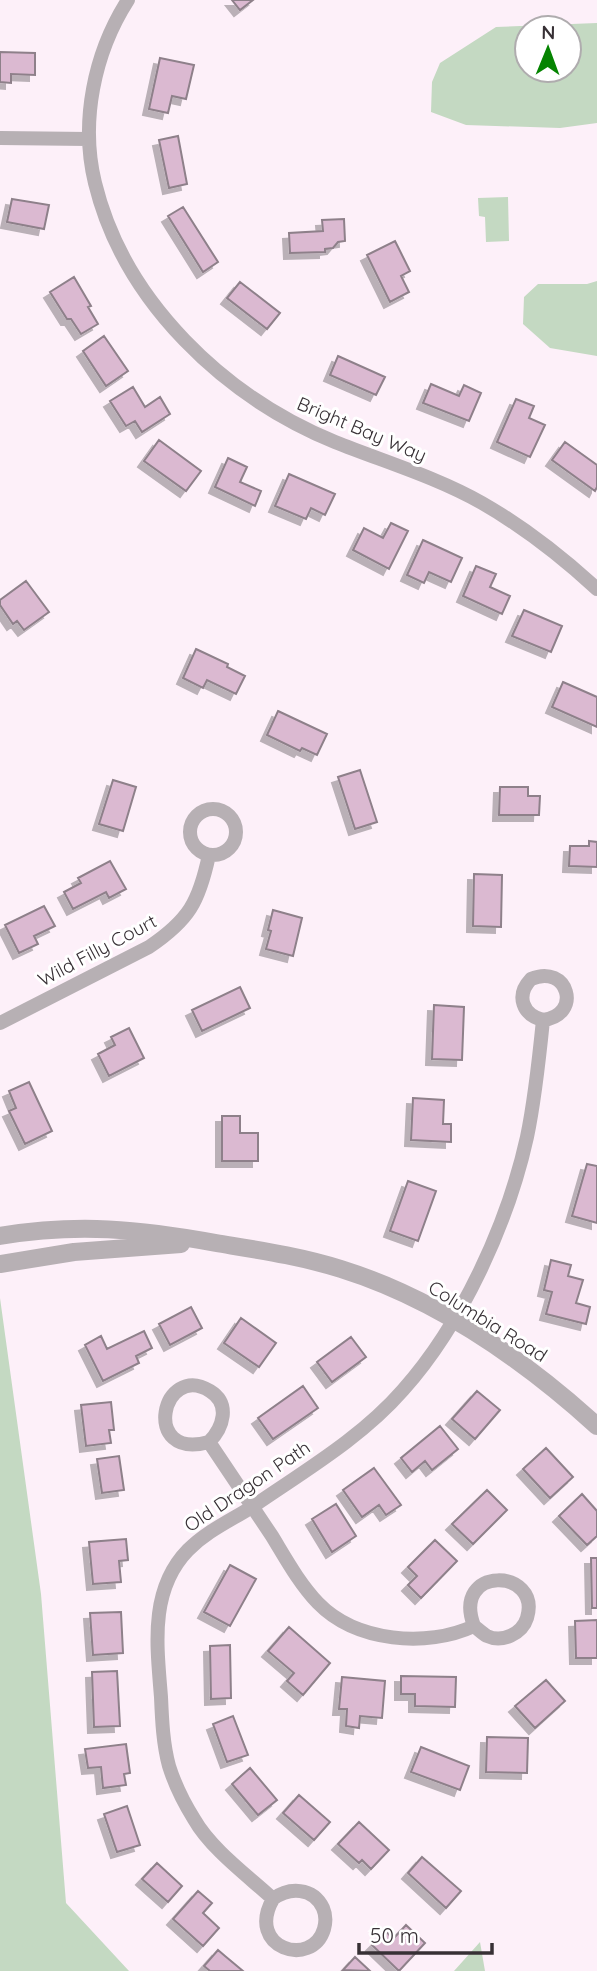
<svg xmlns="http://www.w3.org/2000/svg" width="597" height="1971" font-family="Quicksand,sans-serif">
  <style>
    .green { fill: #c4d9c2; fill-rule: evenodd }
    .building { fill: #dbb9d1; stroke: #8e808a; stroke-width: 2; filter: url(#shadow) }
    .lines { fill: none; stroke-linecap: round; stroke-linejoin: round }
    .minor { stroke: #b7b0b4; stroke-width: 14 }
    .tertiary { stroke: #b7b0b4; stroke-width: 18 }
    .labels { text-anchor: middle; stroke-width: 6; stroke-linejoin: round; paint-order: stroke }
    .street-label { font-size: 19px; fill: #373035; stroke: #fff }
  </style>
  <defs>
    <filter id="shadow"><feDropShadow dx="-6" dy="6" stdDeviation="0" flood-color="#0004"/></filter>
  </defs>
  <rect width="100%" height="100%" fill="#fdf0f9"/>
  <path class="green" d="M597,23v100l-37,5 -94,-3 -35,-13 1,-30 8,-19 56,-36zM527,28h42v42h-42z
    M508,197l1,44 -23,1 -1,-25 -6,-1 -1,-18z
    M597,281v75l-47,-8 -27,-24 1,-27 14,-13h49z
    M0,1298l41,296 25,309 63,68h-129z
    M480,1942l5,29h-31z"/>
  <path class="building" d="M232,0h21l-13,10z
    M0,52l35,1v22l-24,-1v9l-11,-1z
    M160,58l34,7 -8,34 -14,-3 -4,17 -19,-4z
    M178,136l9,48 -18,4 -10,-48z
    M12,199l37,6 -5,24 -37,-7z
    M183,207l35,55 -15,10 -35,-56z
    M344,219l1,22 -7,1 -5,6 -8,1v3l-35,1 -1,-20 34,-2 -1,-11z
    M395,241l15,30 -9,5 8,16 -19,10 -23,-47z
    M74,277l17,29 -3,1 10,17 -17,10 -10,-15h-4l-17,-27z
    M240,282l40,31 -13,16 -40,-31z
    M104,336l24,35 -22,15 -23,-35z
    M338,356l47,21 -9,18 -46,-20z
    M431,384l28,12 5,-11 17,8 -12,28 -46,-18z
    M133,387l12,20 15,-10 10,17 -28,18 -7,-11 -9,5 -16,-25z
    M516,399l18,7 -5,12 16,7 -15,32 -33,-15z
    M159,440l42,31 -15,20 -42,-30z
    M565,442l32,23v22l-2,4 -43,-31z
    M228,458l19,9 -7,15 21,9 -6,15 -40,-19z
    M289,474l46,20 -10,21 -14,-7 -5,11 -31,-13z
    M391,523l17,8 -19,38 -36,-19 11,-22 19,10z
    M423,540l39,18 -11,24 -22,-10 -5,11 -17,-8z
    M476,566l20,8 -6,13 20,9 -8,18 -39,-18z
    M26,581l23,31 -25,18 -7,-9 -4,3 -13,-19v-5z
    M524,610l38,16 -11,26 -39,-16z
    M196,649l32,15 -1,3 18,9 -9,18 -29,-14 -4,8 -20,-10z
    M563,682l34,15v30l-45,-20z
    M278,711l49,23 -10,21 -15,-7 -2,3 -33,-16z
    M360,770l17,52 -22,7 -17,-52z
    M113,780l23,7 -13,44 -24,-7z
    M500,787h28v9h12l-1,19h-40z
    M589,841l8,1v25l-28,-1 1,-20h19z
    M110,861l16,28 -17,9 -3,-6 -33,17 -9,-17 17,-9 -3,-5z
    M474,874l28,1 -1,52 -28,-1z
    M44,906l11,20 -21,10 4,8 -19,9 -14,-28z
    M273,910l29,8 -9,38 -27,-7 5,-18 -3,-1z
    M240,987l10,21 -48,23 -10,-21z
    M434,1005l30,2 -2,53 -30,-1z
    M129,1028l15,30 -35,18 -11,-22 17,-9 -4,-8z
    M29,1082l23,49 -27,13 -16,-33 7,-3 -7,-17z
    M413,1098l31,2 -1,24h8v18l-40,-2z
    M222,1116h18v17h18v28h-36z
    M587,1164l10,2v57l-25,-7z
    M408,1181l28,10 -18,50 -28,-10z
    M551,1260l20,5 -3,11 15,4 -7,23 14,4 -4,17 -40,-10 6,-22 -8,-2z
    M191,1307l11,21 -32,17 -11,-21z
    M241,1318l35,25 -17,24 -35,-24z
    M144,1331l8,17 -16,8 3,7 -36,18 -18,-36 16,-9 6,13z
    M351,1337l15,20 -34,25 -15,-20z
    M303,1386l15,22 -45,31 -15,-21z
    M477,1391l23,19 -25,29 -23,-20z
    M111,1402l3,28h-5l2,13 -25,3 -5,-41z
    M440,1426l18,23 -26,21 -7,-9 -13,11 -11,-14z
    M546,1448l27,29 -23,21 -27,-29z
    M119,1456l5,34 -22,3 -5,-34z
    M374,1468l27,37 -15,10 -7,-10 -17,12 -19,-27z
    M487,1490l20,20 -34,34 -21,-20z
    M582,1494l15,17v25l-10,9 -28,-29z
    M336,1504l20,32 -24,16 -20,-33z
    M126,1539l2,21 -9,1 2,21 -28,2 -4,-42z
    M435,1540l22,21 -36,37 -13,-13 9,-9 -9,-9z
    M591,1558h6v50h-5z
    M230,1565l26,14 -26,47 -26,-14z
    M121,1612l2,41 -30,2 -3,-42z
    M597,1620v38h-21l-1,-37z
    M289,1627l41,36 -27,32 -16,-14 7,-8 -26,-22z
    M230,1645l1,53 -20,1 -1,-53z
    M117,1671l3,55 -26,1 -2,-55z
    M401,1676l55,1 -1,30 -40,-1v-12h-14z
    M342,1677l43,4 -3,37 -22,-2 -1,12 -13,-2 1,-17h-8z
    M546,1680l19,21 -30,27 -20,-22z
    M233,1716l15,39 -21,7 -14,-38z
    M487,1737l41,1 -1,35 -41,-1z
    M126,1744l4,29 -6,1 2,11 -23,3 -2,-21 -13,1 -3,-19z
    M421,1747l48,19 -9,24 -49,-18z
    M250,1768l27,32 -19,15 -26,-31z
    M299,1795l31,27 -16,18 -31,-27z
    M127,1806l13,39 -23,7 -13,-38z
    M359,1822l30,28 -18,19 -9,-9 -3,3 -21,-19z
    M422,1857l39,34 -15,17 -38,-35z
    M157,1863l25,23 -14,16 -26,-23z
    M198,1891l14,12 -9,10 16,15 -16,18 -30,-27z
    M406,1925l19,18 -26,28 -27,-26 14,-14 7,8z
    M218,1950l7,6 18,15h-33l-6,-5z
    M355,1957l15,14 -27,-1z"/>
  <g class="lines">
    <path class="minor" d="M128,0c-34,53 -48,122 -33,183 29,119 130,214 240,259 50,20 101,35 147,61 42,24 80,54 115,86
      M0,138l88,1
      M190 832a23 23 0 1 1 46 0a23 23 0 1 1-46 0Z
      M0,1023l149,-76c40,-27 50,-45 60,-92
      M209,1442c-69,19 -47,-81 1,-51 21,13 13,37 -1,51 21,31 42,63 63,94 14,23 27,47 46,67 38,39 109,45 156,23 4,3 9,8 13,10 15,7 35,-2 40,-18 15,-50 -76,-53 -53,8
      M273,1899c16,-12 40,-12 50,9 3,7 3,14 1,21 -12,40 -79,19 -51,-30 -25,-23 -62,-50 -79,-80 -10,-16 -19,-34 -25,-53 -6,-22 -7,-46 -8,-69 -4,-51 -12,-107 27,-147 20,-20 44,-30 67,-45 51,-35 107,-68 148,-115 59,-66 105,-167 124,-253 8,-38 12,-77 16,-117 -20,-5 -28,-24 -12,-41 37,-16 52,36 12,41"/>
    <path class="tertiary" d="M0,1236c77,-13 140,-7 216,7 42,7 84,13 125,26 96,30 182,90 256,157
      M0,1264l74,-12 107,-8"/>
  </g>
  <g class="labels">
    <g class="street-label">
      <text transform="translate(362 429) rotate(23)" y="7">Bright Bay Way</text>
      <text transform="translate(97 950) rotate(-28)" y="7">Wild Filly Court</text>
      <text transform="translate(488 1321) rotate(32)" y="7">Columbia Road</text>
      <text transform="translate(247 1486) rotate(-34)" y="7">Old Dragon Path</text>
    </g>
  </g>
  <g transform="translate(548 49) rotate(1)"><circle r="33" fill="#ffffff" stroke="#afacae" stroke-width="2"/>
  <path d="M0-5L12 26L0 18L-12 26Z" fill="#058401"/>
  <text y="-10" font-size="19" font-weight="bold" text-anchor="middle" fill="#373035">N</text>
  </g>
  <path d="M359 1943v10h133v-10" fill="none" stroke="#373035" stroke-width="3.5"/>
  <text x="370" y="1943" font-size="21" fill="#373035" stroke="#ffffff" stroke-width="5" paint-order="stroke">50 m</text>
</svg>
